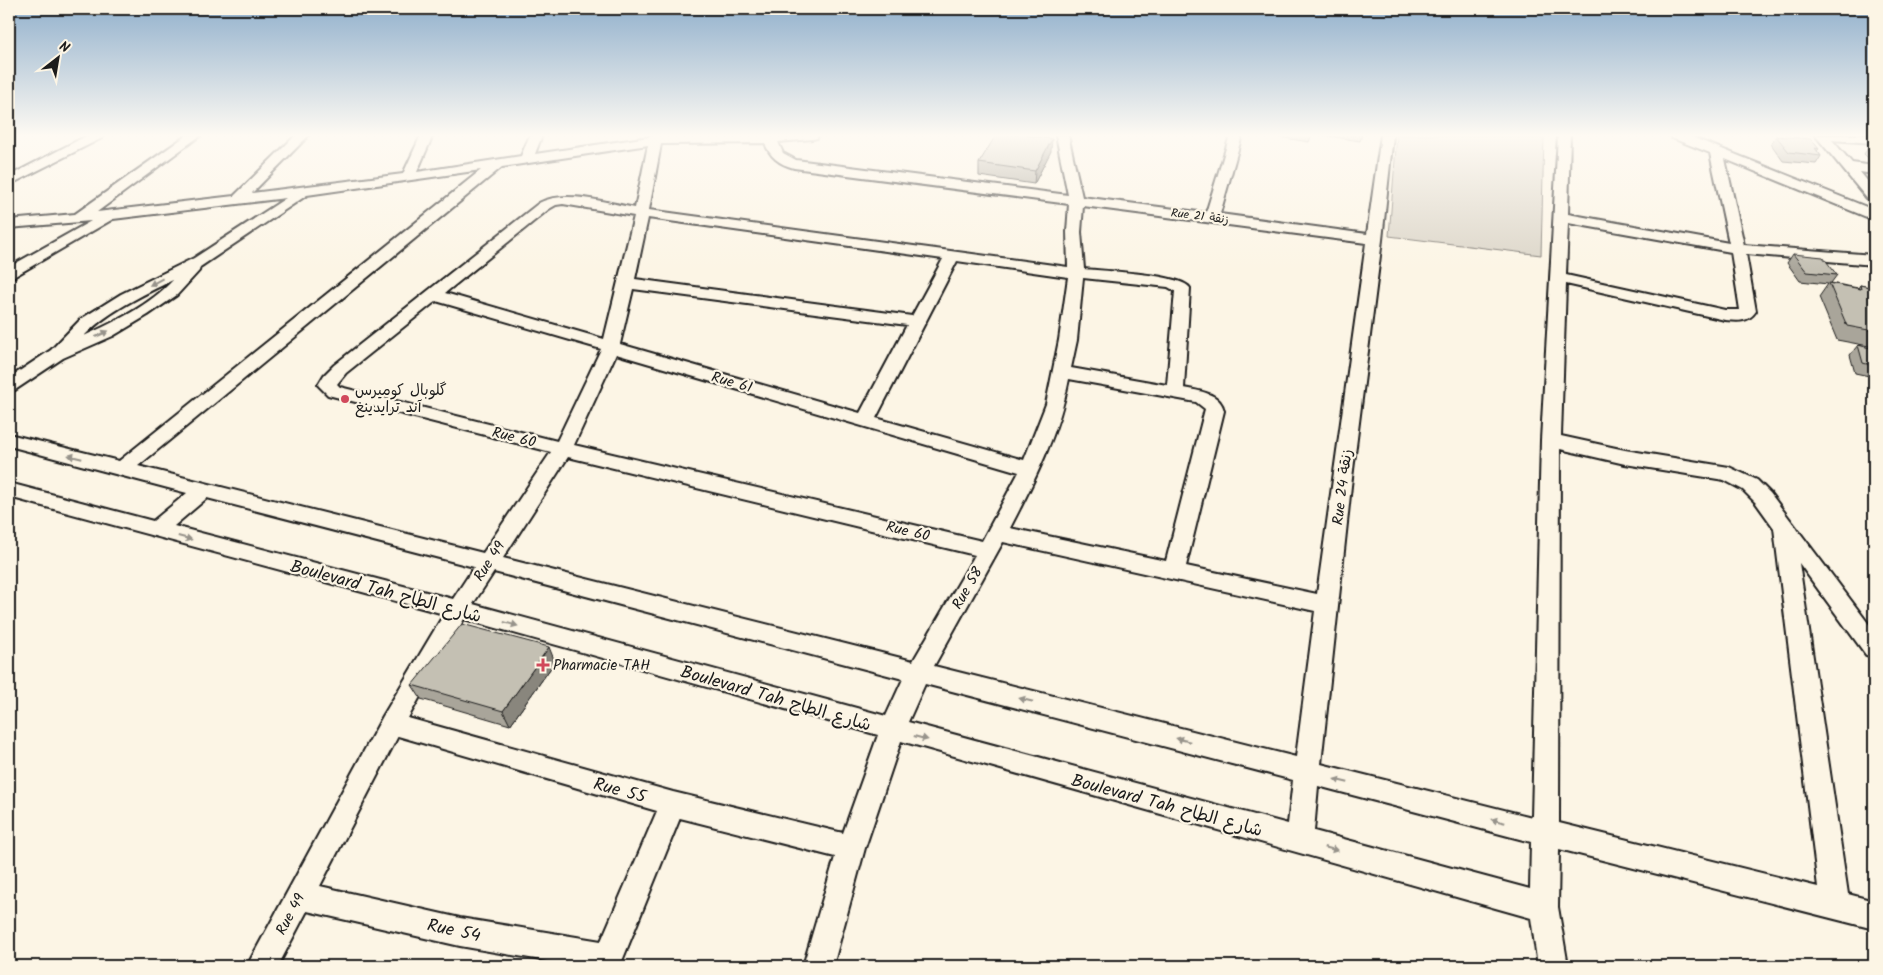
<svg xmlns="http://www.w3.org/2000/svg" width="1883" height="975" font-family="Kalam,'Playpen Sans Arabic',sans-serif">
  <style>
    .green { fill: #dbd5c8; stroke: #7c7872 }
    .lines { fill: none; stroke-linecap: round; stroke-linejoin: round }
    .street-casing { stroke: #1c1c1c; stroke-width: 4 }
    .street { fill: #fcf5e5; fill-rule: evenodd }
    .wall { fill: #a9a59a; stroke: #1c1c1c }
    .shaded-wall { fill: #89867d; stroke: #1c1c1c }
    .building { fill: #c4c0b3; stroke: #1c1c1c }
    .oneway { fill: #97938b }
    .poi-dot { fill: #d1495b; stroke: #fcf5e5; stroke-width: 2 }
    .labels { text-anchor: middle; stroke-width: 4.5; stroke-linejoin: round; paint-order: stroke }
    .far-street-label { font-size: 12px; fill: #1c1c1c; stroke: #fcf5e5 }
    .street-label { font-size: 15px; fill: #1c1c1c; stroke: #fcf5e5 }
    .poi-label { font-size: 15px; fill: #1c1c1c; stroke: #fcf5e5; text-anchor: start }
    .near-street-label { font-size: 18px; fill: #1c1c1c; stroke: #fcf5e5 }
  </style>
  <rect width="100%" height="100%" fill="#fcf5e5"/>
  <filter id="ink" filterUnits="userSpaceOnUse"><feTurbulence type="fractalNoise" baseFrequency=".02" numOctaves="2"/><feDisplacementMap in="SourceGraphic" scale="10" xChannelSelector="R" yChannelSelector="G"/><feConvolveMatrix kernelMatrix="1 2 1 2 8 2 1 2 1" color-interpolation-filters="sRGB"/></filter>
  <g filter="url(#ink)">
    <path class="green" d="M1397,135h147l-3,120 -152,-19z"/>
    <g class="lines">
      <defs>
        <path id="street" d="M88,135h15l-1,3 -93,47v-9z
          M187,135h14l-104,77 137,-16 62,-61h13l-57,58 151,-19 18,-39h12l-16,37 104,-16 9,-21h12l-7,19 114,-17 1,-2h168l-1,3 -5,1 -34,3 5,11 13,7 272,35 -12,-60h12l14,62 124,16 24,-78h12l-22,79 147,20 14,-99h12l-11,105 -31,246 -30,278 211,53 9,-377 17,-305h12l-2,79 161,29 -19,-90 -38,-15 -1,-3h16l187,75v9l-5,-1 -144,-59 19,86 130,10v10l-128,-11 10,57c-8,12 -18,10 -31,9l-159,-36 -5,152 64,14 104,17 28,13 13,13 104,138v26l-8,-2 -67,-92 49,331 26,7v28l-315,-80 -1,58 10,59h-30l-7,-48 -630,-177 -36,107 -32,118h-30l32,-109 -155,-39 -60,148h-44l-116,-20 -153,-35 -29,55h-31l136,-250 61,-102 -435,-117v-14l144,38 34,-28 -178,-47v-12l110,27 362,-291 -174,25 -107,72 -1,4 -22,24 -29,20 -35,21 -50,22 -48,32 -6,2v-14l42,-28 30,-31 40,-25 73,-36 92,-60 -173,21 -98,57 -6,2v-11l82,-46 -82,7v-8l66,-6zM765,143c5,14 14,21 29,25l275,36 -2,28 1,35 -419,-57 12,-66zM648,145l-13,63c-28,-5 -70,-19 -96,-5l-205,162 -10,10 -6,10 10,10 223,57 -68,101 -345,-87 364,-299zM563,204l71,12 -30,123 -159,-46 104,-84 7,-4zM1083,206l283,37 -49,351 -131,-28 38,-155c-3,-18 -25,-20 -40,-23l6,-100c-9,-14 -87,-17 -106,-19l-3,-37zM648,218l295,41 -31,57 -277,-37zM1568,223l163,29 9,58h-15l-159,-35zM957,261l111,16 -9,63 -13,64 -22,56 -148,-42zM1083,278l85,9 7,4 -8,94 -96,-17 6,-28zM173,280c-23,25 -58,42 -89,56 24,-25 59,-41 89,-56zM633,289l274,36 -47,88 -240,-69zM436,301l165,48 -44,92 -217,-54 -3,-3 9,-11zM616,354l403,118 -37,69 -408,-96zM1069,379l127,23 9,7 -39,152 -156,-33c25,-48 49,-96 59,-149zM1560,449l65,15 99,16 19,10 13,13 18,25 44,359 -259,-64zM568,457l407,98 -62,106 -410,-103zM207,498l267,69 -21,32 -279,-73zM1003,542l312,69 -19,146 -362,-91zM494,572l409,107 -17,37 -413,-112zM464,619l414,116 -35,98 -170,-41 -265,-74zM925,684l368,96 -5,44 -380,-102zM398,736l259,75 -56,130 -141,-23 -140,-32zM1318,786l213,56 -1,47 -216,-58z
          M1815,135h59v8l-42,-3 20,23 22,3v8l-14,-2 14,17v13l-5,-1z"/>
      </defs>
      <use href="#street" class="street-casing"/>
      <use href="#street" class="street"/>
    </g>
    <path class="wall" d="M1279,135h33l-3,7 -30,-5z
      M1323,135h39l-2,6z
      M1776,136l43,13 -2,2 4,5 -5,8 -33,-3 -12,-17z
      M1870,145l4,1v18l-10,-10z
      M1051,151l-17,33 -55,-8v-13z
      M1793,254l44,21 -6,8 27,5 2,-3 14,3v59l-37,-7 -18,-43 9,-13 -28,-3 -13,-18z
      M1858,345l16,4v28l-19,-4 -5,-18z
      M555,662l-45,63 -89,-26 -9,-14z"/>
    <path class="shaded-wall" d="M1052,139l-1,12 -17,33 1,-13z
      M549,647l6,15 -45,63 -7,-14z"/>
    <path class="building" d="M996,135h27l29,4 -17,32 -56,-8z
      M1776,136l35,3 8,10 -4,-1 6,8 -32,-4z
      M1870,145l4,1v4z
      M1793,254l30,3 14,18 -30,-3z
      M1829,283l32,6 -1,-4 14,3v43l-27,-5z
      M1858,345l16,4v17l-11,-3z
      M462,624l87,23 -46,64 -91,-26z"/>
    <defs><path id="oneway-solid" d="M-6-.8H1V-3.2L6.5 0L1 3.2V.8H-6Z" transform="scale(1.25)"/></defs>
    <g class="oneway">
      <use href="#oneway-solid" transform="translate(156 282) rotate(152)"/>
      <use href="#oneway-solid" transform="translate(102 334) rotate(-25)"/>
      <use href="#oneway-solid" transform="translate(75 457) rotate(-166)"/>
      <use href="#oneway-solid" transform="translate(185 538) rotate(15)"/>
      <use href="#oneway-solid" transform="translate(511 624) rotate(16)"/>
      <use href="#oneway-solid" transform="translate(1026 700) rotate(-166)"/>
      <use href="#oneway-solid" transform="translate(921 738) rotate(15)"/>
      <use href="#oneway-solid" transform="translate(1183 740) rotate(-166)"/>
      <use href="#oneway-solid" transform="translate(1341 781) rotate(-166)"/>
      <use href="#oneway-solid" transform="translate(1498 821) rotate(-166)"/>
      <use href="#oneway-solid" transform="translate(1331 849) rotate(15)"/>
    </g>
  </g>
  <linearGradient id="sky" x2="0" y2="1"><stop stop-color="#91b0cc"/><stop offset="0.5" stop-color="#fefaf3"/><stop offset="1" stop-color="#fefaf3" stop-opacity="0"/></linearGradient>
  <rect width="1883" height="271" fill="url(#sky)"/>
  <g class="poi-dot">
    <circle cx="345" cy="399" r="5"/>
    <path d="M540.5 657.5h5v5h5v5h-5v5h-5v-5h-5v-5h5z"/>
  </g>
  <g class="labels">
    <g class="far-street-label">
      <text transform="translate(1200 216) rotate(7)" y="4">Rue 21 زنقة</text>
    </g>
    <g class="street-label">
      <text transform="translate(732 382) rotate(16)" y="5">Rue 61</text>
      <text transform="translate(514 437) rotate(14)" y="5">Rue 60</text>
      <text transform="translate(1342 487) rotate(-83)" y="5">Rue 24 زنقة</text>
      <text transform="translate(908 531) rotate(13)" y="5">Rue 60</text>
      <text transform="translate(489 561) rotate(-57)" y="5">Rue 49</text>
      <text transform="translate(967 588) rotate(-60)" y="5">Rue 58</text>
      <text transform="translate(290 914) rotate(-62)" y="5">Rue 49</text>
    </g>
    <g class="poi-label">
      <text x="355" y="395">گلوبال كوميرس<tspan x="355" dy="17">آند ترايدينغ</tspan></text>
      <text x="553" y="670">Pharmacie TAH</text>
    </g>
    <g class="near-street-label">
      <text transform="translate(386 591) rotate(15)" y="6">Boulevard Tah شارع الطاح</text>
      <text transform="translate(776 698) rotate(16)" y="6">Boulevard Tah شارع الطاح</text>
      <text transform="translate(620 790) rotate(15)" y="6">Rue 55</text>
      <text transform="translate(1167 805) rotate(15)" y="6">Boulevard Tah شارع الطاح</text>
      <text transform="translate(454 930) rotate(12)" y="6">Rue 54</text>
    </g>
  </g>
  <rect width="1883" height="975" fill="none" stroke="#fcf5e5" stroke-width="30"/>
  <rect x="15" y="15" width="1853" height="945" fill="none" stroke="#1c1c1c" stroke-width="2" filter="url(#ink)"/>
  <g transform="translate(58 58) rotate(31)" stroke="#fcf5e5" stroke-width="4" paint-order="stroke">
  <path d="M0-4L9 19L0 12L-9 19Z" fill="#1c1c1c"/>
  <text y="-8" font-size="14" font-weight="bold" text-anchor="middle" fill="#1c1c1c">N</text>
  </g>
</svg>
